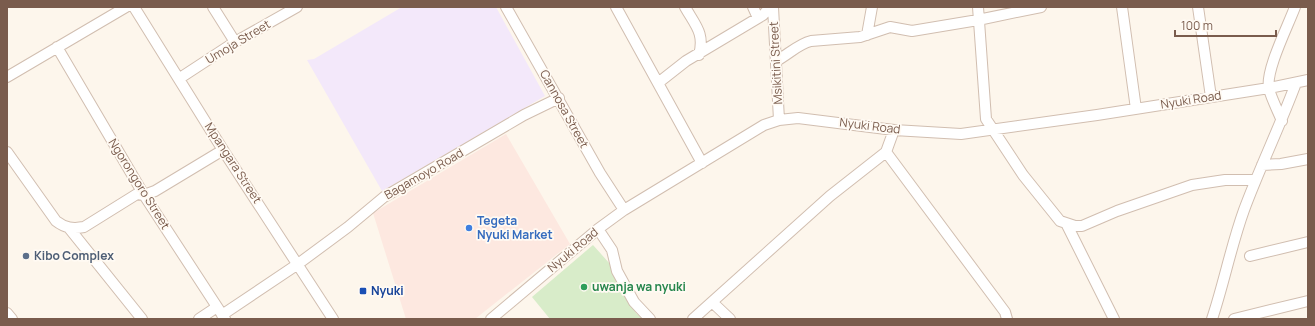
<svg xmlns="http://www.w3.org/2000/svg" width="1315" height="326" font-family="Manrope,sans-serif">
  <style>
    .commercial { fill: #fde8e0 }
    .education { fill: #f3e8fa }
    .green { fill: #d8ecc9 }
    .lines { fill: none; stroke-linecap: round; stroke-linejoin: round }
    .minor-casing { stroke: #d1beb0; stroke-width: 12 }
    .minor { stroke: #fff; stroke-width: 10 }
    .shop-dot { fill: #3f7fe0; stroke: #fffaf3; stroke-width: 1.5 }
    .service-dot { fill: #5c6f8a; stroke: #fffaf3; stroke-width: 1.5 }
    .leisure-dot { fill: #2e9e5b; stroke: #fffaf3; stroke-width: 1.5 }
    .transit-dot { fill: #1a4fb4; stroke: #fffaf3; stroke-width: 1.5 }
    .labels { text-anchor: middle; stroke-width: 3.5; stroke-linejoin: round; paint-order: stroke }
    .street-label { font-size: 12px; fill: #7a5c4d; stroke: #fffaf3 }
    .shop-label { font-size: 12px; font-weight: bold; fill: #366cbe; stroke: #fffaf3; text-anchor: start }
    .service-label { font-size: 12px; font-weight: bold; fill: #4e5e75; stroke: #fffaf3; text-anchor: start }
    .leisure-label { font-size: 12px; font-weight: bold; fill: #27864d; stroke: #fffaf3; text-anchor: start }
    .transit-label { font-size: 12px; font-weight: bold; fill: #164399; stroke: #fffaf3; text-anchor: start }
  </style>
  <rect width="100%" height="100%" fill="#fdf6ec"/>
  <path class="commercial" d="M506,134l64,110 -95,75h-69l-33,-106z"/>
  <path class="education" d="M402,7h94l49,89 -163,95 -75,-131 7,-1z"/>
  <path class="green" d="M593,245l17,19 26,49 7,6h-93l-18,-22z"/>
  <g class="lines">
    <defs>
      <path id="minor" d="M134,7l89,143 110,169
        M213,7l22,35
        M506,7l94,166 24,37
        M616,7l86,156
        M685,7c10,18 20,26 14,48
        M753,7l5,11
        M773,7l6,113
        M978,7l8,112 37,56 37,46 15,5h7l35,-15 75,-26 33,-5h31
        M1122,7l14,102
        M1198,7l13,90
        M867,35l5,-28
        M57,47l87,148 81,124
        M776,61c12,-6 22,-17 35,-20l49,-4 30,-10 22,4 66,-11 63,-13
        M7,77l119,-70
        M180,78l55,-36 62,-35
        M658,83l28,-22 77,-46 7,-8
        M1282,121c-4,-10 -10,-21 -13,-32 -4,-18 19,-63 26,-82
        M7,152l49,69c9,7 17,8 28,6l53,-33 7,1 11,-4 68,-41
        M886,152l119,160 2,7
        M1262,165l19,-1 27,-5
        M1067,225l47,94
        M69,228l73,91
        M598,229l14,21 5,21 17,31 16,17
        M1250,256l58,-14
        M712,302l18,17
        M7,313l5,6
        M222,315l76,-51 50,-37 36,-30 140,-82 35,-17
        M199,319l18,-12
        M491,319l107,-90 26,-19 140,-85 15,-5 19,-2 96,12 67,4 136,-19 172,-27 39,-8
        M693,319l137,-123 56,-44 8,-22
        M1212,319c12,-36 19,-73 32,-109 16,-43 36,-84 52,-127
        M1234,319l74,-18"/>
    </defs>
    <use href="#minor" class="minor-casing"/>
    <use href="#minor" class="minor"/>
  </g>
  <circle class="shop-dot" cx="469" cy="228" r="4"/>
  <circle class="service-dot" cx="26" cy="256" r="4"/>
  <circle class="leisure-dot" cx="584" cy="287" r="4"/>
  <rect class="transit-dot" x="359" y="287" width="8" height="8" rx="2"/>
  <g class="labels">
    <g class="street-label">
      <text transform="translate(238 42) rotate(-31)" y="4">Umoja Street</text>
      <text transform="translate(776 63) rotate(-93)" y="4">Msikitini Street</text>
      <text transform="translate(1191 100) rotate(-9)" y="4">Nyuki Road</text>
      <text transform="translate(564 109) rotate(61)" y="4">Cannosa Street</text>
      <text transform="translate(870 126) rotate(7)" y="4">Nyuki Road</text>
      <text transform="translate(233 163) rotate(57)" y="4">Mpangara Street</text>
      <text transform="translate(424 174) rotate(-30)" y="4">Bagamoyo Road</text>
      <text transform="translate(139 184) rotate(58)" y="4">Ngorongoro Street</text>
      <text transform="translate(573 250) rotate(-40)" y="4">Nyuki Road</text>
    </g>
    <g class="shop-label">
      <text x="477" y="225">Tegeta<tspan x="477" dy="14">Nyuki Market</tspan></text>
    </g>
    <g class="service-label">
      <text x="34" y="260">Kibo Complex</text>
    </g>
    <g class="leisure-label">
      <text x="592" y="291">uwanja wa nyuki</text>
    </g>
    <g class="transit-label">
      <text x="371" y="295">Nyuki</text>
    </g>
  </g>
  <rect width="1315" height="326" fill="none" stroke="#7a5c4d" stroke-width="16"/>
  <path d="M1175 30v6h101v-6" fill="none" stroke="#7a5c4d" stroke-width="2"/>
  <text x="1181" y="30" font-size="12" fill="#7a5c4d" stroke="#fffaf3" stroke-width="3" paint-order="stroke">100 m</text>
</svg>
